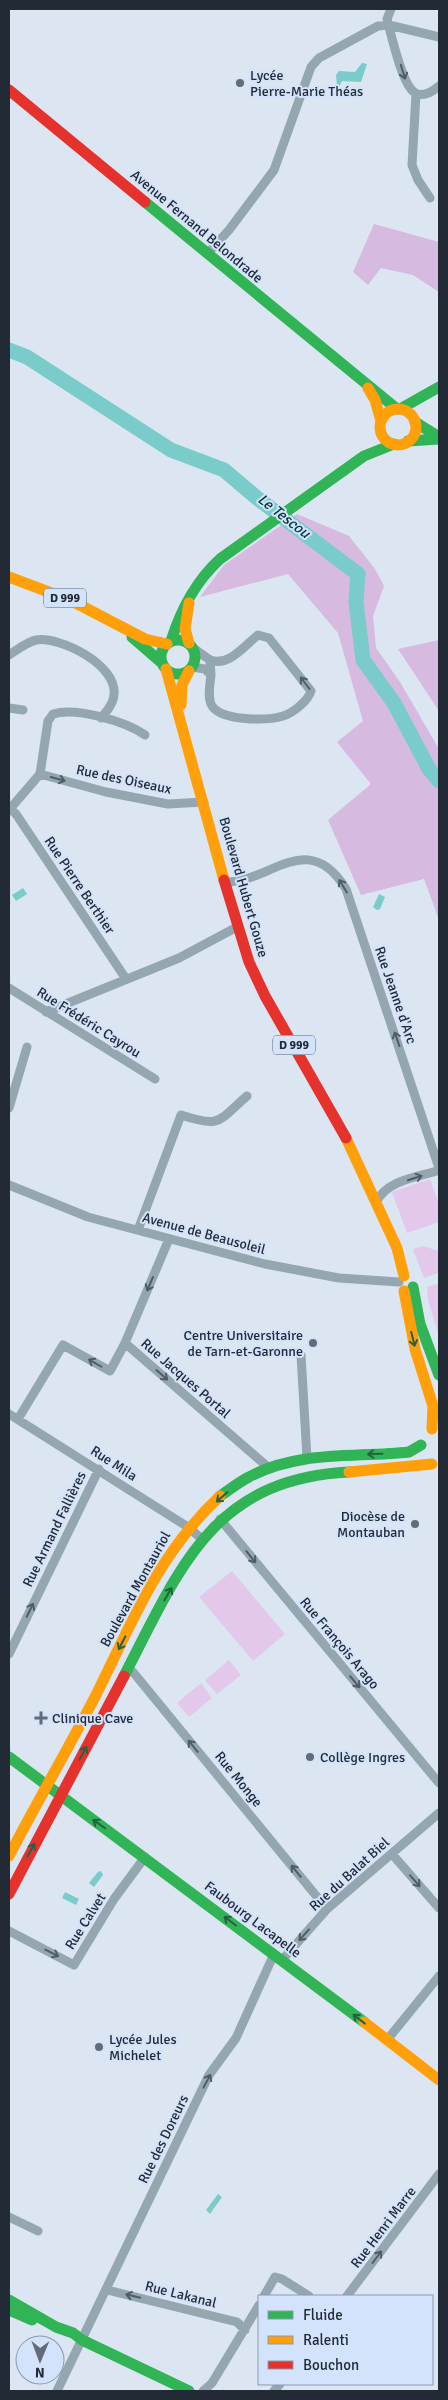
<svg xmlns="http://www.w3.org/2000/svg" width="448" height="2400" font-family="Signika,sans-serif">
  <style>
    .green { fill: #e3c8ec }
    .forest { fill: #d6badf }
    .water { fill: #79ccca }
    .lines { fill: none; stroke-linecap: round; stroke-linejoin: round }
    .river { stroke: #79ccca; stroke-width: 15 }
    .street { stroke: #94a7b1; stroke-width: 9 }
    .fast { stroke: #30b455; stroke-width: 11 }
    .slow { stroke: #ff9f0a; stroke-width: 11 }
    .jam { stroke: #e5322d; stroke-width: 11 }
    .oneway { stroke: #505c67 }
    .oneway2 { stroke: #286142 }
    .poi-dot { fill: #636b77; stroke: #d3e3fb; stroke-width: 2 }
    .labels { text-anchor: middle; stroke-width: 4; stroke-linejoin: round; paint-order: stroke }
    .shield { fill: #d3e3fb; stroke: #576270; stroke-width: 1 }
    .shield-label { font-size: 12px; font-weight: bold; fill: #222a35 }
    .poi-label { font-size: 14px; fill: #222a35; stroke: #d3e3fb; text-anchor: start }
    .street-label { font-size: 14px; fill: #222a35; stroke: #d3e3fb }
    .water-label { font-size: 15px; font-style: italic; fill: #033b38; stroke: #d3e3fb }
  </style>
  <rect width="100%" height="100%" fill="#dce5f2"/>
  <path class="green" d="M430,1179l9,25v18l-32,11 -15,-41z
    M423,1246l16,5v25l-1,-3 -14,5 -11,-29z
    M439,1283v53l-11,-36 -1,-13z
    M232,1571l53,63 -32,27 -54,-64z
    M229,1660l12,15 -24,19 -12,-14z
    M201,1683l11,15 -23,19 -12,-14z"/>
  <path class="forest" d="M374,224l65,18v50l-26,-17 -32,-7 -13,17 -15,-13z
    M297,514l52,22 26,33 9,17 -11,30 3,32 24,34 39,67v171l-15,-41 -63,16 -33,-75 43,-36 -34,-42 26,-21 -25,-88 -50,-59 -88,23 24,-32z
    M439,640v71l-41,-62z"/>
  <path class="water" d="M362,63l5,1 -6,18 -19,-1 -3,6 -2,-1 -1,-11 3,-4 16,1z
    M23,888l4,6 -11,7 -4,-6z
    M379,894l6,3 -5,12 -3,1 -4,-3z
    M98,1872l3,-1 2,4 -9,12 -5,-4z
    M65,1892l14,7 -3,6 -14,-7z
    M218,2194l4,3 -12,17 -4,-4z"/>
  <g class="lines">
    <path class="river" d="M9,350l18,7 144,93 53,20 33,28 101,76 -2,28 7,58 31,43 35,66 10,12"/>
    <path class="street" d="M391,9l-4,10c4,15 15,65 27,73 8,6 18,0 25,-6
      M416,94l-4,71 6,15 12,18
      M207,254l22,-24 45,-60 37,-103 8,-9 59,-32 11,-1 50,12
      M9,655c8,-5 18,-13 27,-15 24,-4 82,25 78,55 -1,9 -7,16 -13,23
      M210,660c19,7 34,-14 48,-25l11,3 42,53c-3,10 -18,22 -28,25 -16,5 -61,5 -71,-10 -5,-9 -2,-21 -1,-31
      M192,667l13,2 6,6 -1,-15 -17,-12
      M9,708l14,2
      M40,774l8,-53 5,-7c23,-7 72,7 92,21
      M9,808l7,6 110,165
      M9,810l31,-36 66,18 62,12 36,-2
      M225,882c45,1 83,-55 121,7l93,279 -2,3c-21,6 -52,10 -61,32
      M9,988l146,91
      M46,1012l133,-54 58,-31
      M9,1108l18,-61
      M9,1185l79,32 177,47 74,14 60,4
      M138,1230l43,-115c40,13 36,7 66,-19
      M125,1343l144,125
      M301,1355l6,103
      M9,1414l179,113 14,12
      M18,1419l45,-74 47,26 15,-28 44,-104
      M220,1519l219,264
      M9,1654l90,-185
      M128,1669l5,3 194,237
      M392,1854l47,54
      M9,1931l65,34 40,-66 31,-42
      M282,1960l45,-51 112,-96
      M387,2040l52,-64
      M9,2217l29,14
      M107,2290l130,32 8,8
      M264,2296l11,-19 7,2 27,17
      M347,2296l92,-122
      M57,2391l127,-264 25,-52 27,-37 38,-84
      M203,2391l9,-8 47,-78
      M274,2391l6,-7"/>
    <path class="fast" d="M145,202l252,207
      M400,409l39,-22
      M415,422l24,15
      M408,441l31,-2
      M132,637l30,26
      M161 657a17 17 0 1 1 34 0a17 17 0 1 1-34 0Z
      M171,641c10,-32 24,-59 49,-82l144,-103 30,-12
      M413,1287l7,37 19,51
      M220,1496c9,-6 19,-14 29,-19 50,-27 106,-19 160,-25l12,-7
      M124,1676c56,-108 88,-197 225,-204
      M9,1757l355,265
      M9,2300l47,27 17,6 9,7 107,51
      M9,2310l23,10"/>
    <path class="slow" d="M368,388l7,12 6,21
      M380 427a18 18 0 1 1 36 0a18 18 0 1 1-36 0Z
      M9,577l61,23 75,39 22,5
      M189,603l-4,26 4,14
      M166,669l58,211
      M181,705l1,-20 7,-14
      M346,1138l51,110 7,28
      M404,1291l11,58 18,57 -1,23
      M349,1472l83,-8
      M9,1856c28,-54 59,-107 87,-161 37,-74 62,-141 124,-199
      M364,2022l75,58"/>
    <path class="jam" d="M9,90l136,112
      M224,880l25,82 16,34 81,142
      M9,1894l115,-218"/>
  </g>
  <defs><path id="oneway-shaft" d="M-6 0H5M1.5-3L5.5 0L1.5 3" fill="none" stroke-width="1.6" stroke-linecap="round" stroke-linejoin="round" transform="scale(1.25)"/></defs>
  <g class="oneway">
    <use href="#oneway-shaft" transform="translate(403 72) rotate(73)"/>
    <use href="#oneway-shaft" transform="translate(305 683) rotate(-127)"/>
    <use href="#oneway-shaft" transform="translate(58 779) rotate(15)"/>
    <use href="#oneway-shaft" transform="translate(343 886) rotate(-121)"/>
    <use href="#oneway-shaft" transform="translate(397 1039) rotate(-109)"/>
    <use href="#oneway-shaft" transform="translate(415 1178) rotate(-18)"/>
    <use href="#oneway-shaft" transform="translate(150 1284) rotate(113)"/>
    <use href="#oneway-shaft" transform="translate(95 1363) rotate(-150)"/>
    <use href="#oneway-shaft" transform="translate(162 1375) rotate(41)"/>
    <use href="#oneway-shaft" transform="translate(251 1557) rotate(51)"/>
    <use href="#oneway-shaft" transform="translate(30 1610) rotate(-64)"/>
    <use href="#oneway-shaft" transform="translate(355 1682) rotate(50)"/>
    <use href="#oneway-shaft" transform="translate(193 1746) rotate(-129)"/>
    <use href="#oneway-shaft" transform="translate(296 1871) rotate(-129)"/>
    <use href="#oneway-shaft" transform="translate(415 1881) rotate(49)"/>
    <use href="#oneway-shaft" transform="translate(304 1935) rotate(132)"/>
    <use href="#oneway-shaft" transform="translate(52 1953) rotate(27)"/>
    <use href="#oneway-shaft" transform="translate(207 2081) rotate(-62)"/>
    <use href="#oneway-shaft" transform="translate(377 2257) rotate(-53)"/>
    <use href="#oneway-shaft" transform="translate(133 2296) rotate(-167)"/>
  </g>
  <g class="oneway2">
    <use href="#oneway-shaft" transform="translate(413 1339) rotate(76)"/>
    <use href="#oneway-shaft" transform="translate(375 1454) rotate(179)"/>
    <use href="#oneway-shaft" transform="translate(222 1497) rotate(139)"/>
    <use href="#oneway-shaft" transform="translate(168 1594) rotate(-60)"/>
    <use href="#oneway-shaft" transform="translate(122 1643) rotate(117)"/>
    <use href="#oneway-shaft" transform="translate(83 1753) rotate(-62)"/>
    <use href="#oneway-shaft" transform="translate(99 1824) rotate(-145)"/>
    <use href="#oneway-shaft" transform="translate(31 1850) rotate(-62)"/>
    <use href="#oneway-shaft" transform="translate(230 1921) rotate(-143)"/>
    <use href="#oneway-shaft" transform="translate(359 2019) rotate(-142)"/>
  </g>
  <g class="poi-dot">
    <circle cx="240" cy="83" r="5"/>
    <circle cx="313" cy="1343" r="5"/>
    <circle cx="415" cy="1524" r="5"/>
    <path d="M38.5 1710.5h5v5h5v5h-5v5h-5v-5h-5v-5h5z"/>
    <circle cx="310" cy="1757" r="5"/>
    <circle cx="99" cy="2047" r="5"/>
  </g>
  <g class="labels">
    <g class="shield">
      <rect x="44" y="588.5" width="42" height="19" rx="4"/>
      <rect x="273" y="1035.5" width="42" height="19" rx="4"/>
    </g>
    <g class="shield-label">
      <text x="65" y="602">D 999</text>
      <text x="294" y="1049">D 999</text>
    </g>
    <g class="poi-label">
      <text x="250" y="80">Lycée<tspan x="250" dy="16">Pierre-Marie Théas</tspan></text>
      <text x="303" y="1340" text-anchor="end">Centre Universitaire<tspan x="303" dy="16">de Tarn-et-Garonne</tspan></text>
      <text x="405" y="1521" text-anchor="end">Diocèse de<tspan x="405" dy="16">Montauban</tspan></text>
      <text x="52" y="1723">Clinique Cave</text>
      <text x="320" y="1762">Collège Ingres</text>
      <text x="109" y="2044">Lycée Jules<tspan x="109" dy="16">Michelet</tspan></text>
    </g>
    <g class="street-label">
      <text transform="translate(197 226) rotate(40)" y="5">Avenue Fernand Belondrade</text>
      <text transform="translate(124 779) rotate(12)" y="5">Rue des Oiseaux</text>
      <text transform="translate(80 885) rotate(56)" y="5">Rue Pierre Berthier</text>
      <text transform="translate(244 887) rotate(74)" y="5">Boulevard Hubert Gouze</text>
      <text transform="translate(396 995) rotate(71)" y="5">Rue Jeanne d'Arc</text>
      <text transform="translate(89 1022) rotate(32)" y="5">Rue Frédéric Cayrou</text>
      <text transform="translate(204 1233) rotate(15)" y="5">Avenue de Beausoleil</text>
      <text transform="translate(186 1378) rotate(41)" y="5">Rue Jacques Portal</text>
      <text transform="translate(114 1463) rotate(33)" y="5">Rue Mila</text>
      <text transform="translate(54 1529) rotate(-64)" y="5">Rue Armand Fallières</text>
      <text transform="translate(135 1589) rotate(-61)" y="5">Boulevard Montauriol</text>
      <text transform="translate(340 1643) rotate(50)" y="5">Rue François Arago</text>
      <text transform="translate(239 1779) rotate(51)" y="5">Rue Monge</text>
      <text transform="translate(349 1874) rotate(-42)" y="5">Rue du Balat Biel</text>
      <text transform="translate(253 1919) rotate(37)" y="5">Faubourg Lacapelle</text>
      <text transform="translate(85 1921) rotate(-58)" y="5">Rue Calvet</text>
      <text transform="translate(163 2139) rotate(-64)" y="5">Rue des Doreurs</text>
      <text transform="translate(383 2227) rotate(-53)" y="5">Rue Henri Marre</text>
      <text transform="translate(181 2294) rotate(14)" y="5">Rue Lakanal</text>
    </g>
    <g class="water-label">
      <text transform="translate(284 516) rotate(38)" y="5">Le Tescou</text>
    </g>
  </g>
  <rect width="448" height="2400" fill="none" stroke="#222a35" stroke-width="20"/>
  <rect x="258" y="2295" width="175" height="90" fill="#d3e3fb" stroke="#8c99ac"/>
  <rect x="268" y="2311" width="25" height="8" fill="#30b455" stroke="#8c99ac"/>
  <text x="303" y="2320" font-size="15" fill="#222a35">Fluide</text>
  <rect x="268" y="2336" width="25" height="8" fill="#ff9f0a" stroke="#8c99ac"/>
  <text x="303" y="2345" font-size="15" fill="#222a35">Ralenti</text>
  <rect x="268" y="2361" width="25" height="8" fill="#e5322d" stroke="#8c99ac"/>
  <text x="303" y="2370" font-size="15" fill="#222a35">Bouchon</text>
  <g transform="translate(40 2360) rotate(181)"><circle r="24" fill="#d3e3fb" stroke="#8c99ac"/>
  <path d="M0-4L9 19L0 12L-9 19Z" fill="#636b77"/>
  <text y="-8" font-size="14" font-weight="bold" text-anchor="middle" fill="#222a35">N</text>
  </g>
</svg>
